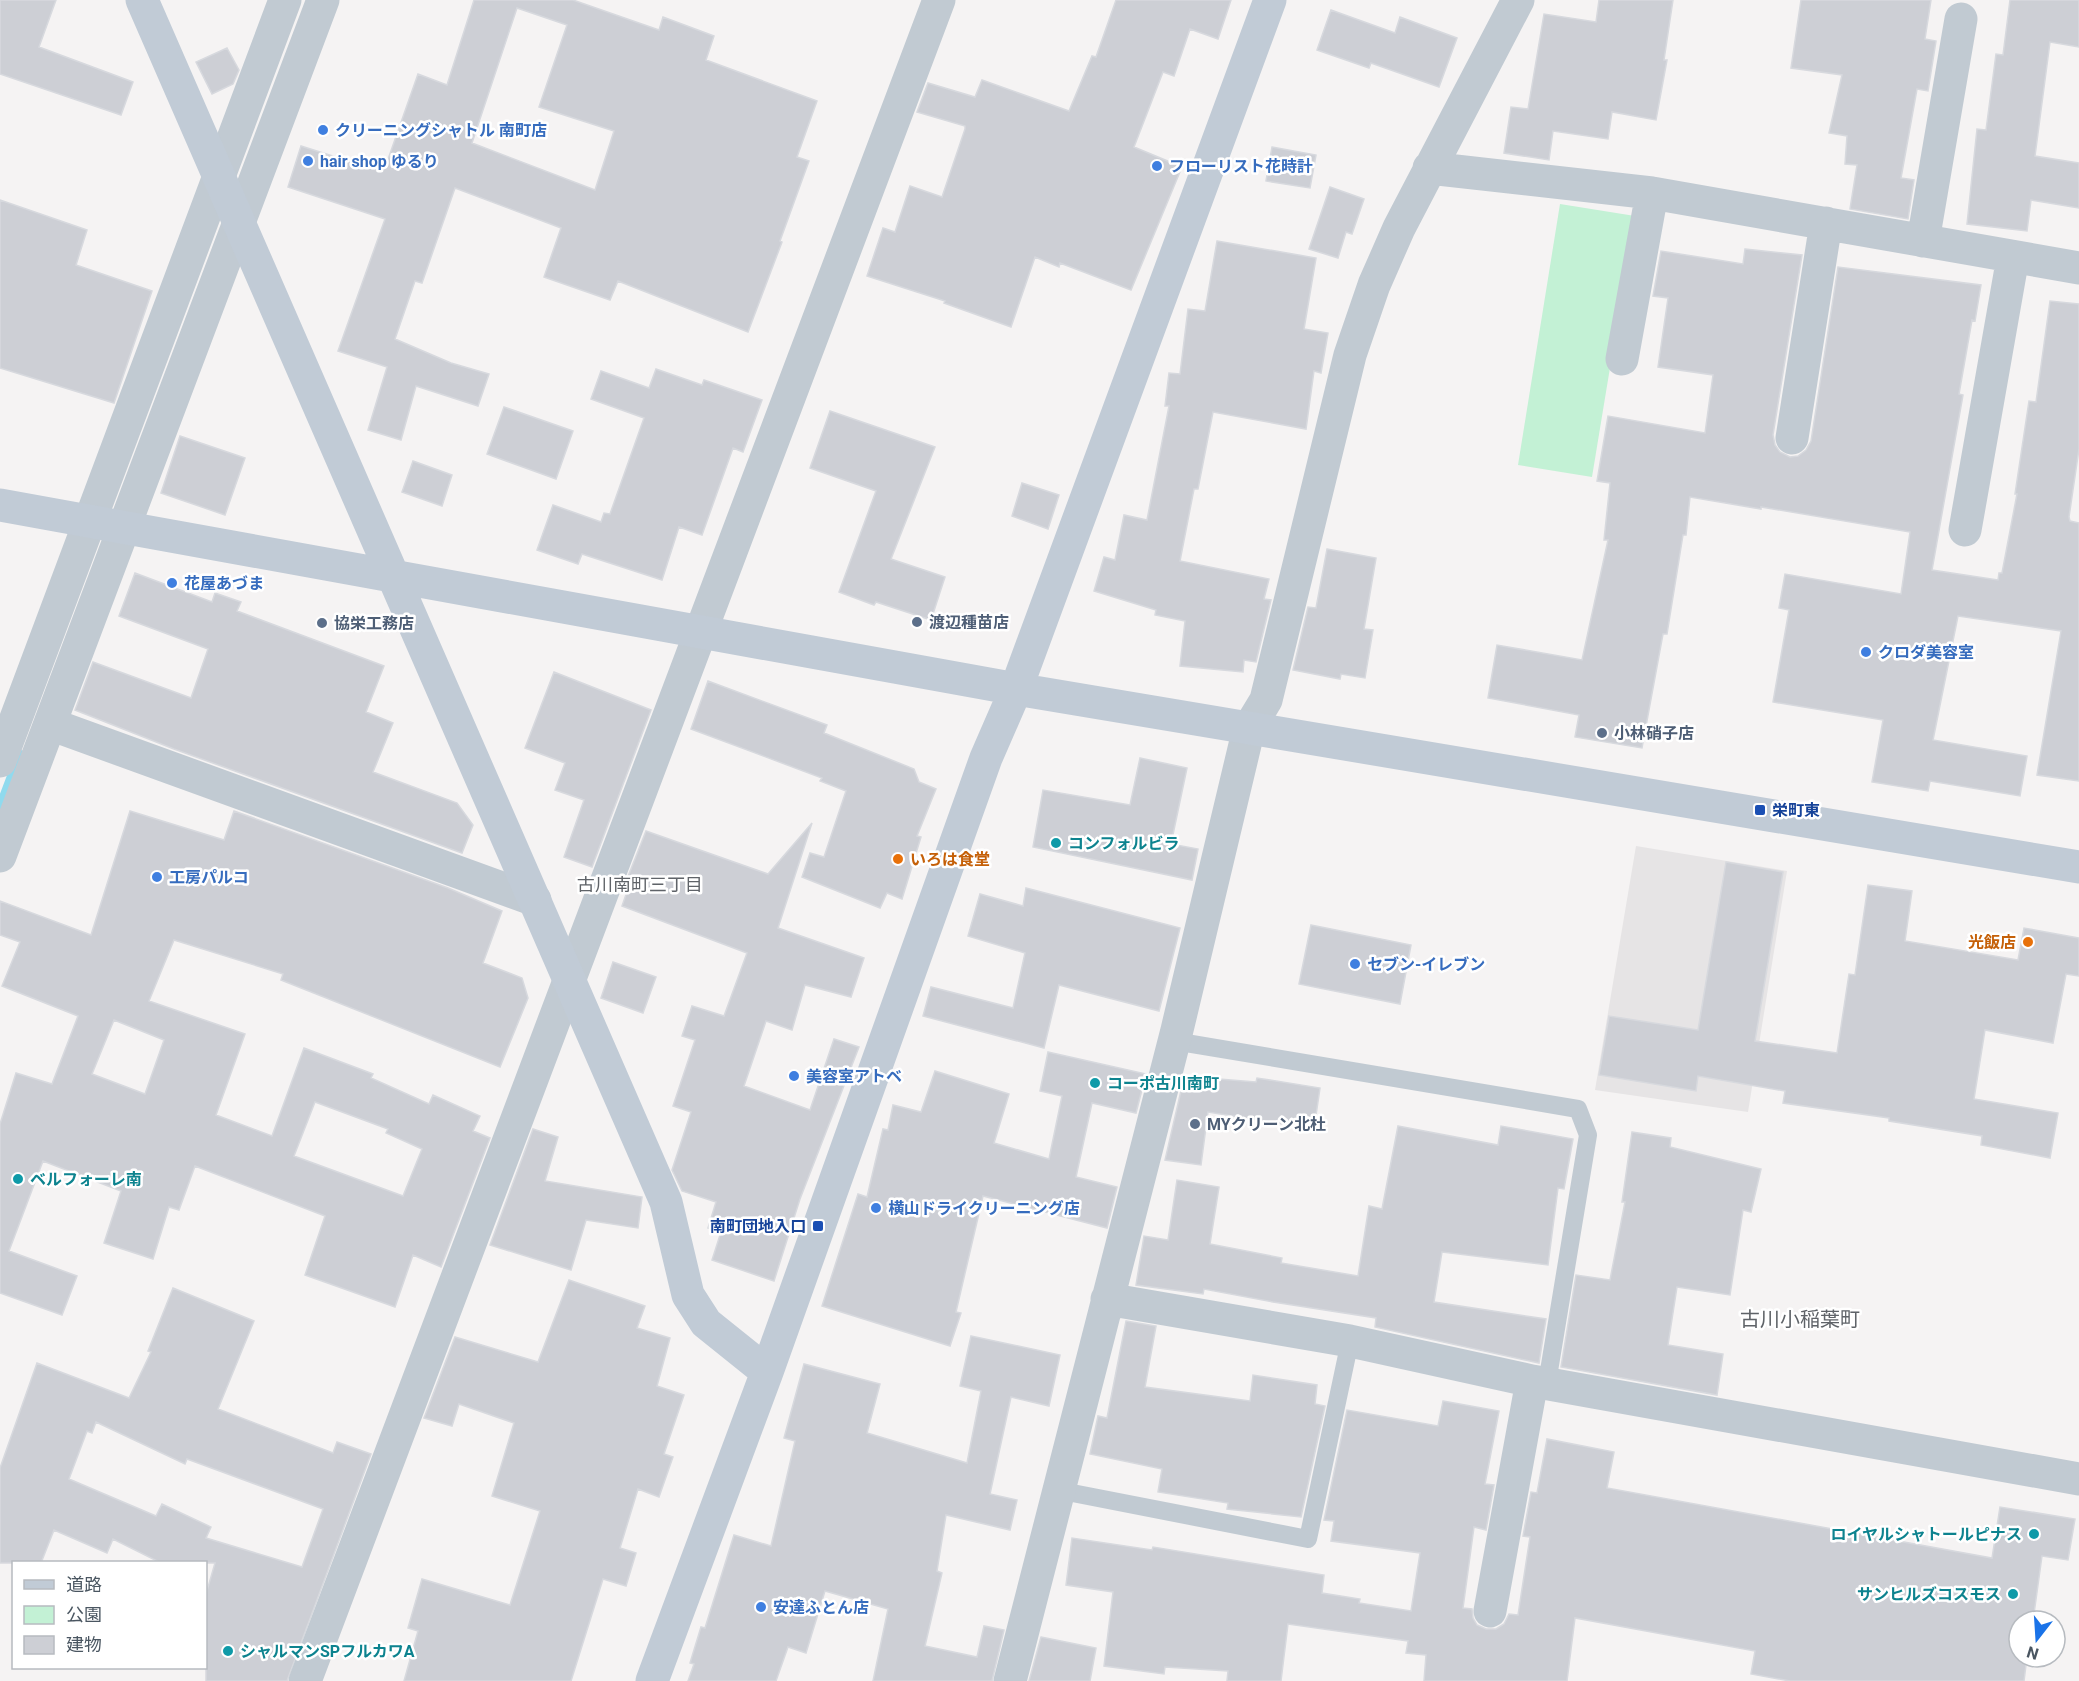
<svg xmlns="http://www.w3.org/2000/svg" width="2079" height="1681" font-family="Roboto,'Noto Sans JP',sans-serif">
  <style>
    .education { fill: #e6e4e5 }
    .green { fill: #c3f1d5 }
    .lines { fill: none; stroke-linecap: round; stroke-linejoin: round }
    .stream { stroke: #90daee; stroke-width: 10 }
    .building { fill: #cdcfd5; stroke: #d7d9de; stroke-width: 1.5; fill-rule: evenodd }
    .lane { stroke: #c1cad2; stroke-width: 18 }
    .street { stroke: #c1cad2; stroke-width: 33 }
    .secondary { stroke: #c1cbd6; stroke-width: 33 }
    .shop-dot { fill: #3f7fe0; stroke: #fff; stroke-width: 2 }
    .service-dot { fill: #5c6f8a; stroke: #fff; stroke-width: 2 }
    .transit-dot { fill: #1a4fb4; stroke: #fff; stroke-width: 2 }
    .culture-dot { fill: #0f9aa8; stroke: #fff; stroke-width: 2 }
    .food-dot { fill: #e8710a; stroke: #fff; stroke-width: 2 }
    .labels { text-anchor: middle; stroke-width: 5; stroke-linejoin: round; paint-order: stroke }
    .shop-label { font-size: 16px; font-weight: bold; fill: #366cbe; stroke: #fff; text-anchor: start }
    .service-label { font-size: 16px; font-weight: bold; fill: #4e5e75; stroke: #fff; text-anchor: start }
    .transit-label { font-size: 16px; font-weight: bold; fill: #164399; stroke: #fff; text-anchor: start }
    .culture-label { font-size: 16px; font-weight: bold; fill: #0d838f; stroke: #fff; text-anchor: start }
    .food-label { font-size: 16px; font-weight: bold; fill: #c56008; stroke: #fff; text-anchor: start }
    .neighbourhood-label { font-size: 18px; fill: #5f6368; stroke: #fff }
    .quarter-label { font-size: 20px; fill: #5f6368; stroke: #fff }
  </style>
  <rect width="100%" height="100%" fill="#f5f3f3"/>
  <path class="education" d="M1636,846l151,25 -39,241 -153,-22z"/>
  <path class="green" d="M1560,204l75,12 -43,261 -74,-12z"/>
  <g class="lines">
    <path class="stream" d="M0,808l20,-53"/>
  </g>
  <path class="building" d="M0,0h56l-17,47 94,35 -12,33 -121,-41z
    M474,0h99l86,30 4,-13 51,19 -8,24 111,41 -20,56 12,4 -29,80 2,1 -34,90 -130,-51 -8,19 -66,-23 17,-49 -106,-40 -33,95 -7,-2 -20,58 56,24 38,11 -11,32 -62,-20 -15,54 -33,-10 19,-63 -49,-16 47,-132 -97,-32 13,-41 79,25 2,-7 4,1 32,-91 29,11zM517,8l50,17 -28,82 75,24 -19,59 -123,-47z
    M1116,0h115l-13,39 -28,-10 -16,47 -11,-4 -29,75 48,20 -51,123 -71,-27 -1,4 -24,-10 -24,70 -67,-24 1,-2 -78,-25 16,-48 12,4 15,-46 32,11 23,-68v-3l-48,-14 11,-29 47,14 7,-17 87,31 23,-55 4,1z
    M1599,0h74l-9,60h3l-11,60 -44,-8 -4,27 -55,-8 -4,29 -45,-7 7,-46 17,2 16,-95 52,8z
    M1801,0h130l-6,39 11,2 -8,50 -11,-2 -16,89 13,2 -6,39 -58,-10 7,-44 -12,-1 2,-28 -18,-3 13,-58 -51,-7z
    M2010,0h69v47l-29,-5 -15,114 44,7v45l-48,-8 -4,31 -60,-7 10,-95 9,1 10,-76 7,1z
    M1331,10l64,23 5,-16 57,21 -18,49 -68,-24 -2,5 -52,-18z
    M227,48l12,22 -6,14 -21,10 -16,-32z
    M1272,147l44,8 -6,33 -44,-7z
    M1330,187l34,12 -12,35 -6,-2 -8,26 -29,-9z
    M0,200l87,30 -11,35 76,26 -38,112 -114,-35z
    M1217,241l99,17 -12,71 24,4 -7,40 -7,-2 -8,58 -93,-17 -15,77h-4l-14,72 89,18 -5,20 7,1 -15,62 -12,-2 -1,12 -63,-6 5,-45 -30,-6 1,-5 -62,-19 10,-34 11,3 9,-45 23,5 22,-114h-4l4,-33 11,1 8,-65 17,2z
    M1745,249l57,6 -29,180 2,10 5,7 10,5 8,-1 8,-6 5,-9 27,-174 143,18 -6,36 -3,-1 -13,74 4,1 -31,175 66,10 1,-7h3l15,-79h-2l14,-93 7,1 14,-101 29,3v145l-10,68 1,4 9,2v258l-42,-6 24,-144 -103,-15 -25,124 94,16 -7,40 -90,-15 -2,10 -56,-9 11,-62 -110,-18 16,-92 -10,-2 6,-34 116,20 9,-62 -149,-25v2l-71,-12 -4,38h-3l-16,99h-4l-21,114 -67,-11 4,-22 -91,-17 9,-53 85,15 26,-120h-4l6,-57 -13,-2 11,-65 97,17 8,-58 -55,-8 10,-69 -15,-2 8,-45 82,13z
    M656,369l46,16 2,-5 58,20 -19,52 -10,-4 -31,87 -23,-8 -17,53 -80,-26 -4,10 -41,-14 16,-45 48,17 3,-9 6,1 34,-96 -53,-19 10,-28 48,17z
    M504,407l69,24 -17,48 -69,-25z
    M830,411l105,36 -44,112 54,18 -14,43 -55,-18 -2,3 -35,-13 37,-101 -66,-23z
    M180,436l65,22 -20,57 -64,-22z
    M413,461l39,14 -10,31 -40,-14z
    M1022,483l37,12 -11,34 -36,-13z
    M1327,549l49,9 -12,71 9,1 -8,48 -24,-4 -1,5 -47,-9 15,-63 8,1z
    M135,573l77,29 3,-9 26,9 -4,9 147,55 -18,46 27,11 -20,49 84,31 16,22 -11,28 -288,-104 -99,-39 18,-48 98,36 17,-49 -89,-33z
    M554,672l97,38 -59,157 -28,-10 20,-57 -29,-10 10,-27 -40,-15z
    M708,681l119,44 -3,8 90,36 5,13 17,7 -19,47 4,1 -19,62 -15,-6 -7,15 -78,-31 8,-24 14,4 22,-66 -26,-10 2,-3 -131,-49z
    M1140,758l47,10 -16,76 27,5 -6,31 -159,-33 10,-57 87,15z
    M130,811l94,29 10,-29 214,77 54,23 -19,52 39,15 6,20 -28,69 -219,-87 2,-6 -109,-34 -25,61 96,33 -29,81 56,21 32,-88 69,26 -2,4 58,26 4,-9 47,21 -7,15 17,7 -49,129 -28,-12 -18,52 -90,-32 20,-59 -130,-50 -16,44 -10,-3 -16,52 -49,-16 17,-52 -78,-30 -34,90 68,25 -15,39 -62,-22v-169l16,-51 36,11 26,-68 -76,-30 18,-44 -20,-7v-34l91,34zM114,1020l50,20 -19,54 -53,-20zM315,1102l73,27 -2,4 36,16 -19,47 -109,-40z
    M812,823l-34,105 86,30 -13,39 -46,-12 -13,45 -26,-9 -22,65 66,24 24,-71 25,8 -59,152 -26,82 -62,-21 9,-28 -13,-4 8,-26 -34,-11 -10,-21 19,-58 -18,-6 22,-66 -13,-4 10,-30 32,10 23,-63 -125,-47 9,-26 -4,-1 19,-48 122,43z
    M1726,862l57,10 -28,169 82,12 12,-79 6,1 13,-90 44,6 -7,50 113,19 6,-32 55,10v38l-13,-2 -13,69 -68,-13 -11,69 84,14 -8,45 -69,-13 1,-9 -93,-15v-3l-106,-15 2,-12 -87,-15 -2,15 -97,-16 10,-59 89,14z
    M1026,888l154,40 -21,83 -100,-26 -15,63 -121,-32 8,-29 82,21 12,-55 -57,-17 12,-42 43,12z
    M1311,925l100,20 -11,59 -101,-20z
    M613,962l43,15 -13,36 -42,-15z
    M1048,1052l98,22 -10,39 -44,-10 -16,74 41,10 -10,41 -124,-32 -27,116 5,1 -11,33 -128,-40 36,-112 9,3 16,-68 5,1 5,-25 28,7 14,-41 74,23 -15,49 55,16 13,-63 -22,-5z
    M1194,1077l62,5 1,-4 63,10 -6,41 -106,-17 -7,53 -36,-5 18,-78 11,3z
    M1398,1126l100,19 3,-19 72,13 -9,50 -6,-1 -10,77 -106,-13 -8,50 112,17 -7,44 -164,-36 1,-9 -103,-16 -69,-13 -1,5 -67,-9 8,-49 24,4 9,-60 42,7 -9,57 72,14 -1,5 77,13 11,-70 13,3z
    M533,1129l25,8 -13,44 97,16 -4,31 -52,-8 -15,50 -81,-25z
    M1632,1132l39,6 -1,9 91,22 -10,43 -8,-2 -13,85 -53,-8 -9,58 55,9 -6,41 -156,-28 15,-92 34,5 15,-78h-3z
    M569,1280l76,26 -8,22 33,10 -13,48 27,9 -20,59 9,3 -14,40 -21,-8 -18,59 16,5 -10,33 -23,-7 -32,102h-167l14,-50 -10,-3 14,-49 88,26 30,-94 -48,-15 22,-73 -55,-19 -7,22 -28,-8 31,-81 83,25z
    M173,1288l81,33 -36,88 115,44 4,-11 34,12 -84,227h-81v-87l9,-31h-54l-48,-24 -6,14 -53,-23 -13,33h-41v-95l37,-105 92,35 22,-46 -3,-1zM96,1422l89,42 2,-5 136,50 -21,58 -96,-29 5,-11 -49,-23 -6,12 -87,-37 18,-48 5,2z
    M1126,1321l30,5 -11,61 105,14 3,-26 64,10 -2,19 10,2 -24,111 -74,-8 1,-6 -70,-11 4,-23 -72,-15 8,-38 9,2z
    M971,1336l89,19 -11,51 -38,-9 -21,97 27,6 -7,30 -64,-15 -9,56 5,2 -17,73 52,11 7,-31 20,4 -12,51h-119l15,-72 -63,-18 -19,62 -18,-6 -12,34h-88l6,-17 -4,-1 11,-36 4,1 29,-93 37,11 24,-105 -11,-3 20,-74 76,20 -13,49 100,30 14,-72 -21,-5z
    M1443,1401l56,10 -14,73 9,1 -8,45 -12,-3 -11,81 9,1 1,9 4,7 9,4h10l8,-5 5,-10 9,1 12,-78 -7,-1 8,-44 6,1 10,-54 67,13 -7,36 385,70 8,-51 75,12 -7,41 -26,-4 -9,65h-14v36h8l-3,24h-234l-39,-7 4,-23 -180,-33 -8,63h-143l2,-26 -20,-2 2,-12 -120,-17 -7,57h-54l1,-10 -63,-4 -1,7 -60,-8 9,-74 -47,-7 6,-47 80,12 1,-3 171,28 -2,18 38,6 -1,4 52,8 9,-58 -89,-12 3,-20 -10,-1 23,-110 91,16z
    M1041,1637l55,11 -6,33h-61z"/>
  <g class="lines">
    <path class="lane" d="M1174,1041l404,68 10,26 -41,248
      M1057,1490l251,49 42,-198"/>
    <path class="street" d="M1429,168l223,25 427,75
      M1923,241l38,-222
      M1622,359l30,-166
      M1792,438l34,-215
      M1965,530l48,-273
      M50,724l485,176
      M0,761l285,-761
      M0,856l323,-856
      M1107,1299l243,42 182,40 547,98
      M1490,1611l42,-230
      M305,1681l634,-1681
      M1010,1681l167,-651 72,-302 17,-28 84,-345 24,-70 25,-57 119,-228"/>
    <path class="secondary" d="M142,0l524,1202 22,93 18,28 61,49
      M0,505l1016,184 1063,178
      M652,1681l115,-309 219,-614 30,-69 254,-689"/>
  </g>
  <g class="shop-dot">
    <circle cx="323" cy="130" r="6"/>
    <circle cx="308" cy="161" r="6"/>
    <circle cx="1157" cy="166" r="6"/>
    <circle cx="172" cy="583" r="6"/>
    <circle cx="1866" cy="652" r="6"/>
    <circle cx="157" cy="877" r="6"/>
    <circle cx="1355" cy="964" r="6"/>
    <circle cx="794" cy="1076" r="6"/>
    <circle cx="876" cy="1208" r="6"/>
    <circle cx="761" cy="1607" r="6"/>
  </g>
  <g class="service-dot">
    <circle cx="917" cy="622" r="6"/>
    <circle cx="322" cy="623" r="6"/>
    <circle cx="1602" cy="733" r="6"/>
    <circle cx="1195" cy="1124" r="6"/>
  </g>
  <g class="transit-dot">
    <rect x="1754" y="804" width="12" height="12" rx="3"/>
    <rect x="812" y="1220" width="12" height="12" rx="3"/>
  </g>
  <g class="culture-dot">
    <circle cx="1056" cy="843" r="6"/>
    <circle cx="1095" cy="1083" r="6"/>
    <circle cx="18" cy="1179" r="6"/>
    <circle cx="2034" cy="1534" r="6"/>
    <circle cx="2013" cy="1594" r="6"/>
    <circle cx="228" cy="1651" r="6"/>
  </g>
  <g class="food-dot">
    <circle cx="898" cy="859" r="6"/>
    <circle cx="2028" cy="942" r="6"/>
  </g>
  <g class="labels">
    <g class="shop-label">
      <text x="335" y="136">クリーニングシャトル 南町店</text>
      <text x="320" y="167">hair shop ゆるり</text>
      <text x="1169" y="172">フローリスト花時計</text>
      <text x="184" y="589">花屋あづま</text>
      <text x="1878" y="658">クロダ美容室</text>
      <text x="169" y="883">工房パルコ</text>
      <text x="1367" y="970">セブン-イレブン</text>
      <text x="806" y="1082">美容室アトベ</text>
      <text x="888" y="1214">横山ドライクリーニング店</text>
      <text x="773" y="1613">安達ふとん店</text>
    </g>
    <g class="service-label">
      <text x="929" y="628">渡辺種苗店</text>
      <text x="334" y="629">協栄工務店</text>
      <text x="1614" y="739">小林硝子店</text>
      <text x="1207" y="1130">MYクリーン北杜</text>
    </g>
    <g class="transit-label">
      <text x="1772" y="816">栄町東</text>
      <text x="806" y="1232" text-anchor="end">南町団地入口</text>
    </g>
    <g class="culture-label">
      <text x="1068" y="849">コンフォルビラ</text>
      <text x="1107" y="1089">コーポ古川南町</text>
      <text x="30" y="1185">ベルフォーレ南</text>
      <text x="2022" y="1540" text-anchor="end">ロイヤルシャトールピナス</text>
      <text x="2001" y="1600" text-anchor="end">サンヒルズコスモス</text>
      <text x="240" y="1657">シャルマンSPフルカワA</text>
    </g>
    <g class="food-label">
      <text x="910" y="865">いろは食堂</text>
      <text x="2016" y="948" text-anchor="end">光飯店</text>
    </g>
    <g class="neighbourhood-label">
      <text x="640" y="891">古川南町三丁目</text>
    </g>
    <g class="quarter-label">
      <text x="1800" y="1326">古川小稲葉町</text>
    </g>
  </g>
  <rect x="12" y="1561" width="195" height="108" fill="#ffffff" stroke="#b7bbc0" stroke-width="1.5"/>
  <rect x="24" y="1580" width="30" height="9" fill="#c1cbd6" stroke="#b7bbc0" stroke-width="1.5"/>
  <text x="66" y="1591" font-size="18" fill="#4a5661">道路</text>
  <rect x="24" y="1606" width="30" height="18" fill="#c3f1d5" stroke="#b7bbc0" stroke-width="1.5"/>
  <text x="66" y="1621" font-size="18" fill="#4a5661">公園</text>
  <rect x="24" y="1636" width="30" height="18" fill="#cdcfd5" stroke="#b7bbc0" stroke-width="1.5"/>
  <text x="66" y="1651" font-size="18" fill="#4a5661">建物</text>
  <g transform="translate(2037 1639) rotate(197)"><circle r="28" fill="#ffffff" stroke="#b7bbc0" stroke-width="1.5"/>
  <path d="M0-4.5L10 22L0 15L-10 22Z" fill="#1a73e8"/>
  <text y="-9" font-size="16" font-weight="bold" text-anchor="middle" fill="#4a5661">N</text>
  </g>
</svg>
